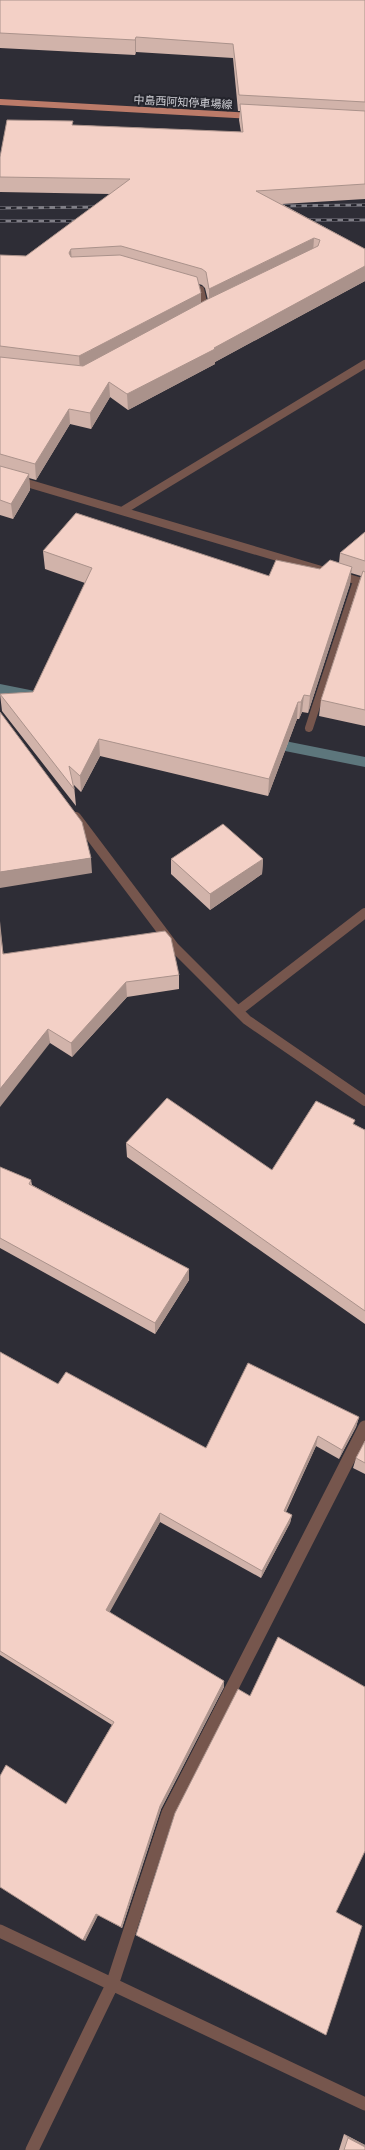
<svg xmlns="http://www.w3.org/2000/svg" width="365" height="2150" font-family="Montserrat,'Noto Sans JP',sans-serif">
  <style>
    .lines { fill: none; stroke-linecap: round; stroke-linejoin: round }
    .stream { fill: #5d767c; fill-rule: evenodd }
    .minor-far3 { stroke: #76564d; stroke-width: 6 }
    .minor-far2 { stroke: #76564d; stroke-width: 8 }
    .minor-far1 { stroke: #76564d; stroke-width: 10 }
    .minor { stroke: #76564d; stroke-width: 13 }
    .major { stroke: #bc7b69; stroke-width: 6 }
    .rail-casing { stroke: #807f87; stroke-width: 3 }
    .rail { stroke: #24242c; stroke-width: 2; stroke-dasharray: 5.5; stroke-linecap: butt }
    .wall { fill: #d1b3aa; fill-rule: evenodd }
    .shaded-wall { fill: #aa928b }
    .building { fill: #f3d0c6; stroke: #aa928b }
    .labels { text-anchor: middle; stroke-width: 4; stroke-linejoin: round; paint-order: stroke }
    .far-street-label { font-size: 11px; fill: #d2d2d8; stroke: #24242c }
  </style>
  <rect width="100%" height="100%" fill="#2e2d36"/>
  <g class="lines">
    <path class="stream" d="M0,684l40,8 5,2 2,3 -2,3 -5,2 -40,-8z
      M265,737l100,20v10l-105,-21 -2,-4 2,-4z"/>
    <path class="minor-far3" d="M188,285l13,4 5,22 -3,2"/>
    <path class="minor-far2" d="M0,475l365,108
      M122,511l243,-147
      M309,728l48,-147"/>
    <path class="minor-far1" d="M76,817l98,130 73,73 118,81
      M238,1011l127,-98"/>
    <path class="minor" d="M0,1931l365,173
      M32,2150l80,-165 56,-172 197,-386"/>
    <path class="major" d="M0,102l253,14"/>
    <defs>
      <path id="rail" d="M274,206l91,-1
        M0,208l104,-1
        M299,220h66
        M0,221h85"/>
    </defs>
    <use href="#rail" class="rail-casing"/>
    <use href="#rail" class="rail"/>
  </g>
  <path class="wall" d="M0,0h365v199l-83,5 83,45v32l-150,81v2l-87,46 -18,-13 -19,32 -21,-5 -34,56 -7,-2 1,12 -17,29 -13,-4v-260l26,1 84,-62 -110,-2v-35l73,-32 168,7 -2,-12 1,-9h-2l-5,-53 -97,-6 -1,3 -135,-7zM199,284l3,1 3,3 3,12 -7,3v-10z
    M365,532v194l-46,-10 2,-16 40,-124 -10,-3 -1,11 -42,129 -6,-1 -3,7h-2l-29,77 -168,-40 -19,36 -7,-7 2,21 -74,-95 -2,-17 33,-2 52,-109 -40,-14 -2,-18 226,25 51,-7 19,-6 1,-10z
    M171,859h92l-1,15 -52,36 -39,-36z
    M4,954l175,21v14l-52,8 -55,60 -22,-14z
    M354,1124l11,6v194l-238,-167 -1,-14 146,27z
    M0,1167l31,13 1,5 157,84v11l-34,54 -155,-86v1z
    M0,1352l58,32 148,64 153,-31 -3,10 -17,32 -23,-13 -30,66 6,3 -2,8 -29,55 -101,-56 -51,90 115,69v6l-63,122 -39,119 -24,-13 -13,26 -19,-137 46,-79 -112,-70z
    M365,1441v33l-12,-6 3,-10z
    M336,1912l-10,123 -190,-100z
    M344,2134l21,11v5h-26z"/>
  <path class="shaded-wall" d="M136,37v15l-1,3v-15z
    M314,238l-1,15 -104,51v-15z
    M71,249l1,15 -3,-11z
    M365,266v15l-150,81v2l-87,46 -1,-16z
    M201,293v16l-121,62 -1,-15z
    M109,382l1,15 -19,32 -1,-16z
    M69,409l1,15 -34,56 -1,-16z
    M29,474l1,16 -17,29 -2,-15z
    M352,567l-2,17 -42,129 2,-17z
    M304,695l-2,17 -3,7 2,-17z
    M298,702l-1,17 -29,77 1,-17z
    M99,739l1,17 -19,36 -1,-16z
    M91,858l1,15 -92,15v-16z
    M263,859l-1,15 -52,36v-16z
    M0,921l5,48 -2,-15 -3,-24z
    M126,982l1,15 -55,60 -1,-14z
    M48,1029l2,14 -50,64v-18z
    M189,1269v11l-34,54v-11z
    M359,1417l-3,10 -17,32 3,-9z
    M318,1436l-2,10 -34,73 2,-8z
    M160,1513v9l-53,95 -1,-7z
    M292,1515l-2,8 -29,55 1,-7z
    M224,1681v6l-63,122 -39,119 -1,-1 39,-121z
    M96,1914l2,1 -13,26 -2,-1z
    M344,2134l21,11v2l-17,-9z"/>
  <path class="building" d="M0,0h365v102l-126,-7 -6,-51 -97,-7 -1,3 -135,-7z
    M240,104l125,7v73l-109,7 109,58v17l-151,82 1,1 -88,45 -18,-12 -19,31 -21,-4 -34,55 -35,-10v-97l83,9 125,-67 110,-53 2,-6 -6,-2 -105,51 -3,-17 -4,-3 -81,-23 -50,3 -2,4 2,4 49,-2 77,22 4,16 -122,63 -79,-10v-91l26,1 104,-77 -130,-2v-20l7,-37 66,1 -1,4 171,7z
    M0,466l29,8 -18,30 -11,-4z
    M76,513l193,63 7,-16 44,9 10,-9 22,7 -42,129 -6,-1 -3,7h-3l-29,77 -170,-40 -19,37 -11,-10 5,23 -74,-95 33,-2 59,-124 -49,-17z
    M365,532v29l-25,-8z
    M363,571l2,1v138l-44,-10z
    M0,712l82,110 9,36 -91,14z
    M223,824l40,35 -53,35 -39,-35z
    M0,930l3,24 162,-23 6,7 8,37 -53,7 -55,61 -23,-14 -48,60z
    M167,1098l105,72 44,-69 39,19 -2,4 12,6v181l-239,-168z
    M0,1167l31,13 -2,4 160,85 -34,54 -155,-85z
    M0,1352l58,32 8,-12 140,76 42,-85 111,54 -17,33 -24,-14 -34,75 8,4 -30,56 -102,-58 -54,97 118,71 -64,125 -39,121 -25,-13 -13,26 -83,-53v-111l6,-11 60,39 48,-82 -114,-71z
    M365,1441v22l-9,-5z
    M278,1637l87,50v164l-29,61 26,14 -36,109 -190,-100 39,-122 63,-124 12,7z
    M348,2138l17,9v3h-21z"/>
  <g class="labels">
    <g class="far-street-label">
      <text transform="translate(183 102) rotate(3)" y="4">中島西阿知停車場線</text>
    </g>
  </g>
</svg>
